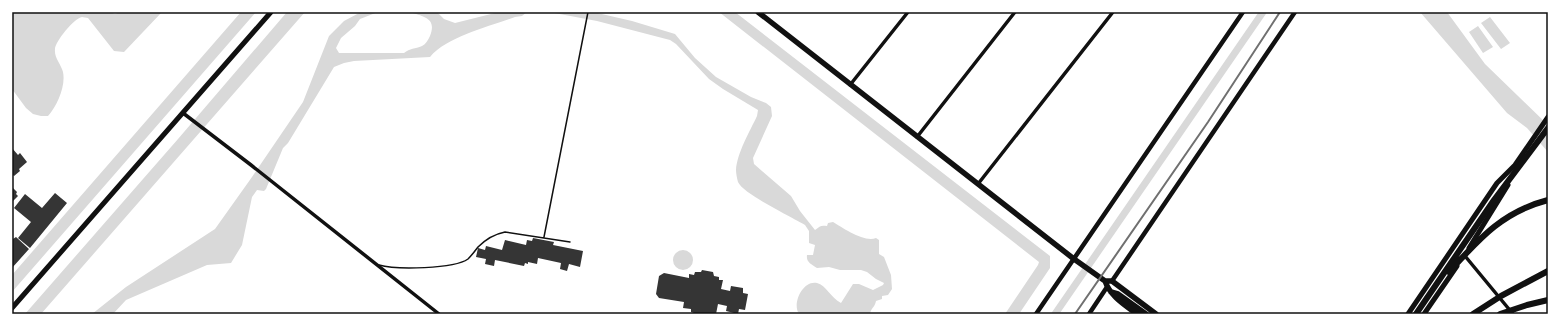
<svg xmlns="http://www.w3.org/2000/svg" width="1560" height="326" font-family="Spectral,serif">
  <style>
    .water { fill: #d9d9d9 }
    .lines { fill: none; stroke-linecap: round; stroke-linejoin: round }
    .canal { stroke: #d9d9d9; stroke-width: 7 }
    .building { fill: #353535 }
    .service { stroke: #111; stroke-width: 1.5 }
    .minor { stroke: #111; stroke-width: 3.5 }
    .tertiary { stroke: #111; stroke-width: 4.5 }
    .secondary { stroke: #111; stroke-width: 5 }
    .primary { stroke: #111; stroke-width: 5.5 }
    .motorway { stroke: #111; stroke-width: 6 }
    .rail { stroke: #707070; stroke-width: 2 }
    .neatline { fill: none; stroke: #111; stroke-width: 1.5 }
  </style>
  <rect width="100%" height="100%" fill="#fff"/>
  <path class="water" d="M12,12h97l6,2 6,-2h41l-38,40 -10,-1 -26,-33c-1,0 -5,-1 -6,-1 -8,1 -27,25 -27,32 -1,9 6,15 8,23 3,14 -6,34 -15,44h-7l-8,-2 -7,-6 -14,-19z
    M241,12h15l-244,280v-17z
    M287,12h18l-264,302h-16l153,-175z
    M361,12h17l-18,7 -5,7 -14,12 -5,10 3,5h65c6,-5 11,-4 18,-7 4,-2 6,-6 8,-10 7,-18 -6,-19 -20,-24h27l7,7 11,4 44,-11h28l-5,4 -7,1c-26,10 -67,19 -85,40l-76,4 -10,2 -10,4 -46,76 -5,5 -17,41 -2,2 -7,-1 -5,7 -10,48 -11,18 -24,2 -81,35 -13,14h-21l34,-27 89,-58 37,-52 51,-75 26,-66 15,-15z
    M549,12h44l39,9 43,13 20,24 21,19 35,20 15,6 5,4 1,9 -19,42 1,6 37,32 9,15 15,19c5,-4 6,-5 12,-4l1,-3 5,-1c10,6 32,21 43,16l3,2v14l5,3 7,18 1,14 -4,6 -6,1v3l-6,2c-1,6 -5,7 -6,13h-67l-5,-2c-5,-10 5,-32 19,-29 9,2 14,15 24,20l12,-19h6l14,6 10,-5 1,-2 -8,-4 -9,-7 -6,-2h-21l-11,-3 -12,1c-6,-4 -11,-6 -10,-13h6l2,-10 -6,-2v-12l-4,-6c-13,-8 -62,-31 -67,-43 -1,-3 -2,-9 -2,-12 1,-17 14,-39 21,-54l1,-6 -35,-21 -14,-10 -33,-35 -6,-4 -73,-19z
    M719,12h16l315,244v12l-31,46h-14l33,-49 1,-3z
    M1420,12h27l38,52 63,61v27l-21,-24 -20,-15z
    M1490,17l20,26 -9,6 -20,-26z
    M1478,26l15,21 -10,6 -14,-21z
    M673 260a10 10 0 1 1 20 0a10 10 0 1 1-20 0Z"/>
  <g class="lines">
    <path class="canal" d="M1055,314l208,-302"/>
  </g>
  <path class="building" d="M12,148l6,7 2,-2 7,9 -8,7 1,2 -6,5 -2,-2z
    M13,188l4,4 -1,2 2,2 -6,6z
    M55,193l12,10 -37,45 -12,-10 13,-16 -17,-14 11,-14 17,14z
    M16,237l13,12 -17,19v-30l1,1z
    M533,238l21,4 -1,3 30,6 -3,16 -11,-3 -2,7 -7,-2 1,-6 -23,-5 -1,6 -9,-2v2l-3,-1 -1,3 -29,-6 -1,6 -9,-2 1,-5 -10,-2 2,-9 7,2 1,-4 16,4 3,-10 21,5 1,-5 5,1z
    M702,270l11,2 1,4 5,1v3h4l-2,9 9,2 1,-5 12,2v5l5,1 -3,16 -6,-1 -1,5 -12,-3 1,-5 -9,-2 -2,10 -9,-1v1h-14l1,-1 -3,-1v-3l-8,-1 1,-6 -25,-4 -3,-4 3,-18 5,-3 25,5v-4l5,1 1,-3h6z"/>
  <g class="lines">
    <path class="service" d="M544,237l44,-225
      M379,265c17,5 75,4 89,-6 4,-4 7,-8 10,-12 7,-7 17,-13 27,-15l65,10"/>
    <path class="minor" d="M850,85l58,-73
      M183,113l68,52 188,149
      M917,137l98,-125
      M978,184l135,-172
      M1465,256l48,58"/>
    <path class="tertiary" d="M1112,281l183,-269
      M1036,314l207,-302
      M1089,314l18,-27"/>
    <path class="secondary" d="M1469,248l39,-63
      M12,308l259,-296
      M1408,314l89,-131 18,-18 33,-48
      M1424,314l33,-48"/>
    <path class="primary" d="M758,12l316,247 31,22h7l44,33
      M1105,281c5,15 20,24 32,33
      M1111,292l7,2 28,20"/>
    <path class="motorway" d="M1449,272c30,-33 53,-60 99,-72
      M1416,314l78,-114 54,-72
      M1473,314l28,-18 47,-25
      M1500,314l27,-9 21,-5"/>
    <path class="rail" d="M1075,314l133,-192 72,-110"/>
  </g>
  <rect width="1560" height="326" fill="none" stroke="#ffffff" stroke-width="26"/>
  <rect x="13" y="13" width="1534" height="300" class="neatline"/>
</svg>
